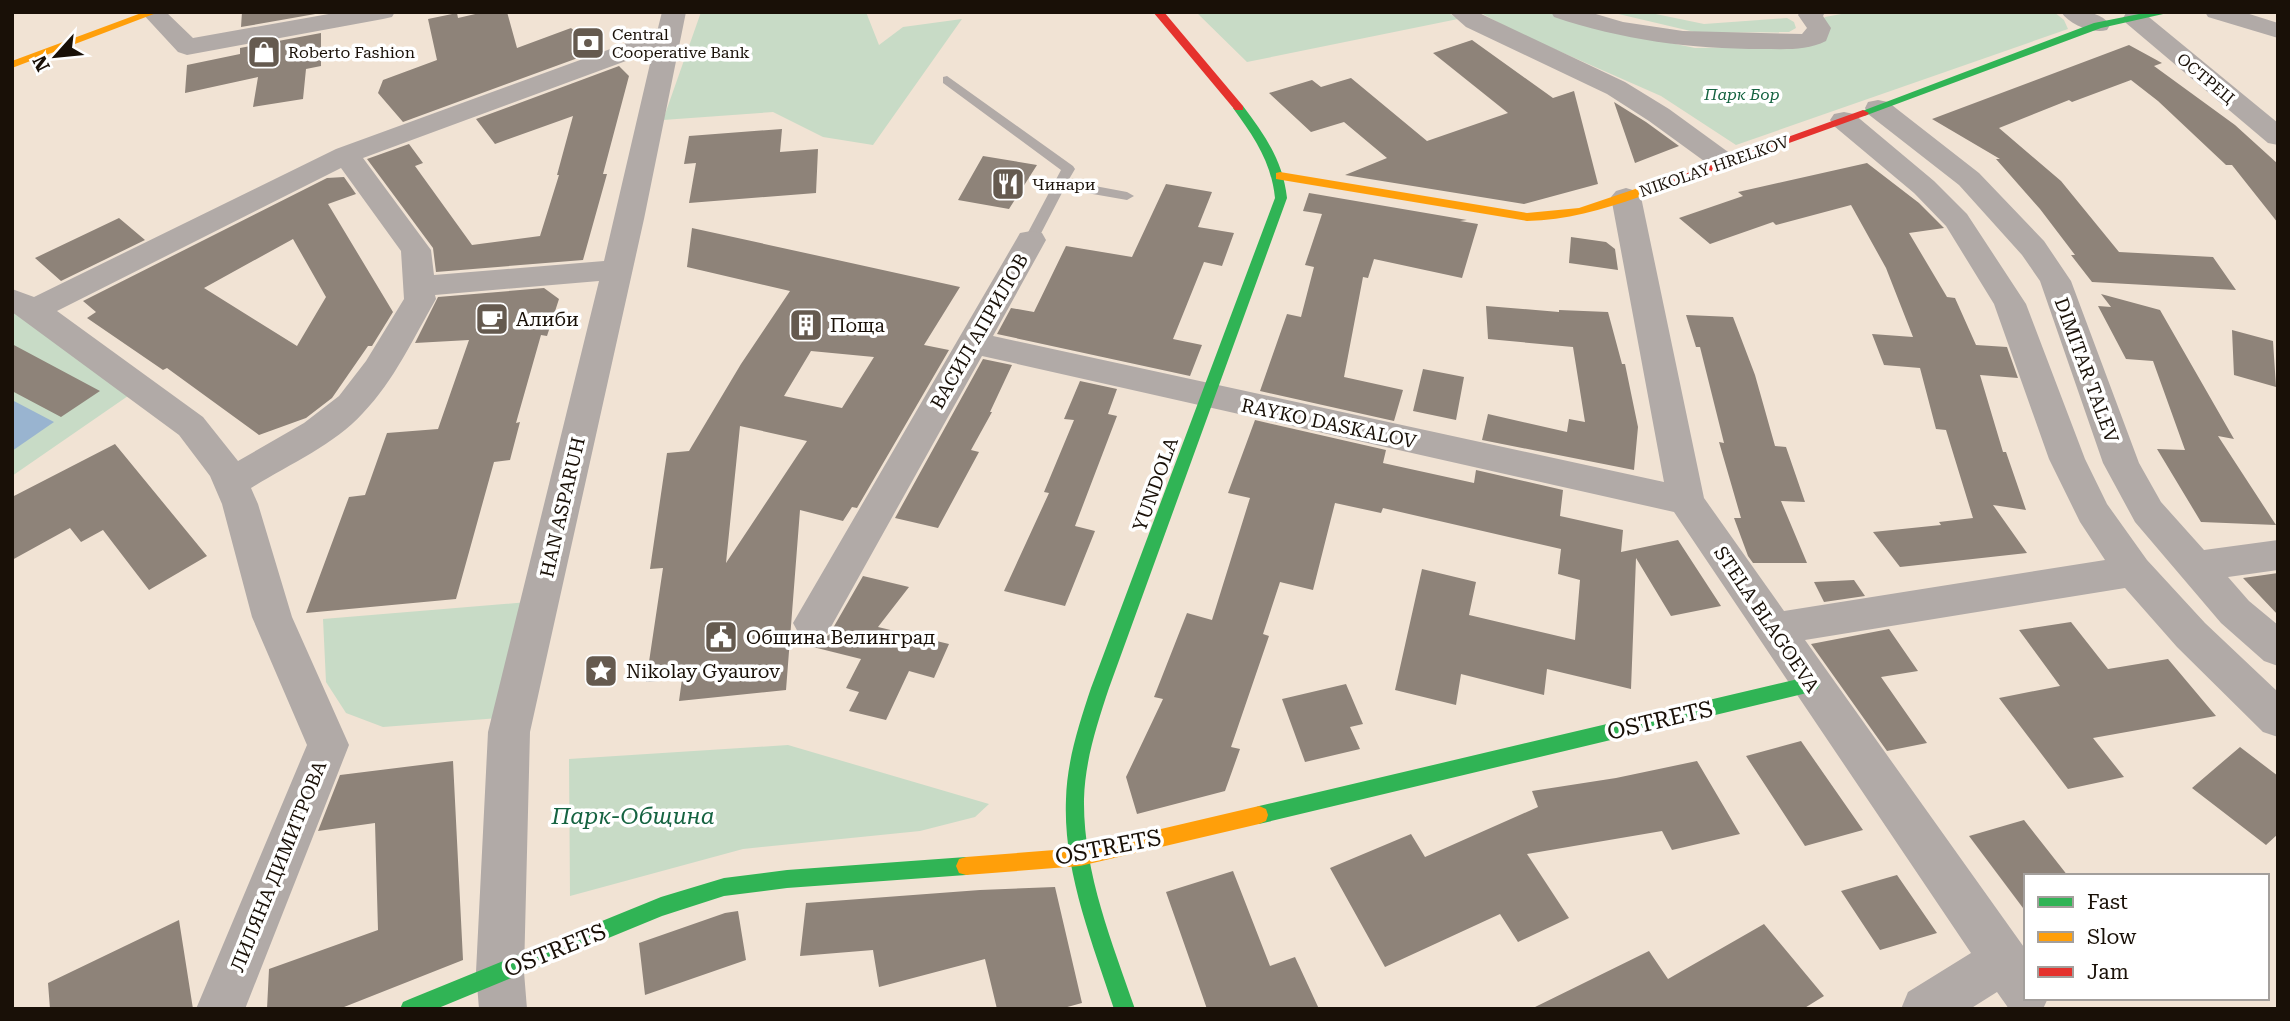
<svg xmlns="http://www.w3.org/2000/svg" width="2290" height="1021" font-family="'Roboto Serif',serif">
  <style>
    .green { fill: #c8dbc6 }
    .water { fill: #99b4d0 }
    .building { fill: #8e8379; fill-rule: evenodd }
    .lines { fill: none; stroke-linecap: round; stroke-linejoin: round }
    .lane { fill: #b1aaa7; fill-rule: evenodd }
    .street { fill: #b1aaa7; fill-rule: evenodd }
    .fast { fill: #30b455; fill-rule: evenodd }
    .slow { fill: #ff9f0a; fill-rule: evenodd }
    .jam { fill: #e5322d; fill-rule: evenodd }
    .labels { text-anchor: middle; stroke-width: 7; stroke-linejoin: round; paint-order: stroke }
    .far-poi-label { font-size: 16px; fill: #191007; stroke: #fff; text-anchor: start }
    .far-street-label { font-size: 16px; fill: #191007; stroke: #fff }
    .far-park-label { font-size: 16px; font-style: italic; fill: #156341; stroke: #fff }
    .poi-label { font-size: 19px; fill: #191007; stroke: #fff; text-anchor: start }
    .street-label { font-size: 19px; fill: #191007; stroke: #fff }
    .near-street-label { font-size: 23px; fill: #191007; stroke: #fff }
    .near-park-label { font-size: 23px; font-style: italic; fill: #156341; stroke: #fff }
  </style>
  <rect width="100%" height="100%" fill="#f1e3d4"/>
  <path class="green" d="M701,12h165l13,33 24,-18 59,-8 -89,126 -50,-8 -50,-25 -110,8z
    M1196,12h251l11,7 -211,43z
    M1479,12h77l33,14 106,22 112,-2 18,-29 27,-5h202l10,8 4,9 -332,116 -75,-49 -143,-63z
    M1610,12h36l58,12 83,-6 7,4 2,6 -7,4 -90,1z
    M12,305l129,82 -129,89z
    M528,602l-29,116 -116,9 -37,-14 -20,-31 -3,-63z
    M788,745l201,59 -14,13 -55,14 -177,18 -173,47 -1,-137z"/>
  <path class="water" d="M12,400l42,22 -42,29z"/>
  <path class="building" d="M242,12h79v1l-80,14z
    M484,12h23l10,36 54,-20 26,23 -194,71 -25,-29 5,-13 54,-20 -9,-41 29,-6 1,5z
    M321,33v33l-15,3 -3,30 -50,8 5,-30 -73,16 2,-28 53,-11v-6z
    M1472,40l81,58 21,-7 24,93 -74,20 -179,-29 42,-17 -43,-36 -33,10 -42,-39 43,-13 9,7 30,-9 76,63 81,-28 -75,-60z
    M2129,45l33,18 -8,3 81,59 43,39v59l-46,-58h-6l-68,-64 -27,-21 -59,22 -3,-2 -70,28 62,53 58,71 94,5 23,33 -144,-8 -21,-27h4l-35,-46 -44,-50h4l-68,-40z
    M619,66l10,10 -26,98h4l-24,86 -147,12 -3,-24 -66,-89 42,-15 14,19 -8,3 57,79 68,-9 19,-61h-2l16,-59 -78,28 -19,-25z
    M1614,102l32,20 33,24 -44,17z
    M782,129l-2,23 38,-3 -2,44 -127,10 7,-40 -12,1 5,-28z
    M983,156l54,9 -28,44 -51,-9z
    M1867,163l52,40 25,25 -35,5 38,64 8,1 21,47 31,2 11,31 -38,-3 23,77h3l20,58 -33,-5 34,48 -127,14 -27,-35 68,-7 -2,-3 34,-4 -27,-88 -10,-1 -16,-61 -36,-3 -12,-31 41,3 -27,-69 -35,-63 -75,20 -3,-3 -63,22 -31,-26 64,-22 -5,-4z
    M344,177l12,17 -28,10 65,108 -21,34h-4l-36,52 -26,20 -47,17 -92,-67 -4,2 -76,-52 9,-6 -13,-11 244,-123zM293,239l33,58 -29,49 -93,-58z
    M1166,184l46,8 -14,35 36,6 -12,33 -18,-4 -31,77 29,6 -12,31 -193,-42 14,-26 23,4 32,-66 66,11z
    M1309,193l158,27 -7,1 18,3 -16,54 -88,-19 -6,19 -5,-1 -19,100 59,13 -9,31 -134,-30 27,-77 14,3 13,-50 -9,-2 17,-51 -19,-3z
    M119,218l26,22 -84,41 -26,-23z
    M692,228l268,59 -36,58 25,5 -92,158 -5,-1 -9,14 -43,-11 -14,180 -107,11 3,-22 -36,3 17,-114 -13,1 17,-116 22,-2 52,-87 49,-73 -103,-24zM811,351l63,6 -32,51 -58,-12zM740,426l67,15 -81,122z
    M1571,237l35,5 9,7 3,21 -49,-7z
    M544,288l15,11 -12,37 -6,-1 -25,88 4,-1 -10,38 -16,2 -38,137 -150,14 43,-116 16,-2 22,-62 51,-4 31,-89 -54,3 23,-46z
    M2101,294l59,16 74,129 -16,-3 58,89 -75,-3 -44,-73 28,1 -32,-89 -27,-2 -28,-53 13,1z
    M1486,306l73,6v-2l49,2 14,52h3l13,63 -4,43 -152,-30 6,-26 79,18 2,-13 16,3 -12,-75 -85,-8z
    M1686,315l47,2 22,58 20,71 11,1 19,55 -24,-1 26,62h-54l-5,-7 -14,-38h7l-22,-76 5,1 -24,-96h-4z
    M2232,330l41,11 3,46 -42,-12z
    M12,344l88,47 -39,26 -49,-26z
    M983,359l29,6 -22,47h2l-21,38 8,2 -41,76 -43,-10z
    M1423,369l41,8 -8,43 -43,-9z
    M1080,381l37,8 -9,25 9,2 -42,110 20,5 -30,75 -61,-15 45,-98 -5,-1 30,-72 -10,-1z
    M1255,420l131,30 -3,13 91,20 2,-13 87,20 -3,26 63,14 -2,22 57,-12 43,66 -50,10 -35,-58 -5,131 -84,-20 -3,26 -83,-21 -5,31 -61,-15 27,-121 54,13 -7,33 106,25 5,-60 -22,-6 3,-25 -178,-41 -2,5 -46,-10 -22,87 -33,-8 -17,52 6,2 -38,111 9,2 -15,42 -88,23 -11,-37 37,-78 -9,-2 33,-84 25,7 38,-122 -22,-5z
    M115,444l92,112 -58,34 -46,-60 -22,12 -11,-14 -58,32v-63z
    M2278,573v42l-35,-37z
    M863,576l46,11 -31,40 71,17 -15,34 -25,-7 -23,49 -37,-9 10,-19 -13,-4 15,-29 -48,-12 3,-6 13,-6z
    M1854,580l11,16 -41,6 -10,-20z
    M2071,622l37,47 60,-10 48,57 -123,22 31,39 -56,12 -69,-91 61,-12 -41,-56z
    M1889,629l29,42 -37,6 46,66 -40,8 -76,-107z
    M1346,684l17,40 -13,3 10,22 -55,13 -23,-63z
    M1801,741l62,89 -58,16 -59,-90z
    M2240,747l38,29v58l-12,11 -74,-57z
    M453,761l10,199 -124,49h-72l2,-40 109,-39 -3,-107 -57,8 22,-56z
    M1697,761l43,73 -68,16 -10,-19 -135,23 42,64 -51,24 -18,-28 -115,53 -55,-99 81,-34 14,23 113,-50 -6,-16 84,-13z
    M2024,820l44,56h-42v36l-57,-76z
    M1233,871l37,95 25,-9 24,52h-112l-41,-117z
    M1897,875l40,58 -57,17 -39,-59z
    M1055,887l27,116 -22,6h-63l-12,-50 -106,28 -6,-37 -73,6 6,-53 174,-13z
    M738,911l8,49 -101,35 -6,-52 86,-30z
    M179,920l14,89h-143l-2,-26z
    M1764,924l60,72 -21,13h-272l118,-58 19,28z"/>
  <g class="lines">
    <path class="lane" d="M947,76l126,90 2,3 -7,12 59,11 7,4 -7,4 -63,-11 -28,54h-10l-2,-3 37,-70 -118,-87v-6z"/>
    <path class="street" d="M141,12h25l27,26 147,-26h55l-3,5 -9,2 -196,36 -9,-3z
      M662,12h24l-42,207 -114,513 -6,240 3,37h-48l-3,-37 12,-240 111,-451 -164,14 1,4c-22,38 -42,82 -73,114 -29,32 -75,52 -112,75l7,16 34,113 57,128 -104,264h-49l111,-264 -55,-128 -30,-113 -12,-28 -31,-41 -167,-123v-23l22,8 302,-148 321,-117zM653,51l-49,210 -170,14 -3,-25 -68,-92zM341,168l60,83 3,48 -38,62 -27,35 -35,27 -66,38 -35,-44 -146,-106z
      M1449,12h28l148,70 44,27 66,48 4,6 -4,6 -10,2 -10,-2 -66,-48 -42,-27 -141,-67z
      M1551,12h38l34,10 60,9 119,3 5,-6 -9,-13 2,-3h25l-2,4 8,12 -5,13c-20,10 -42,8 -64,8 -71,0 -140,-9 -208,-32z
      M2061,12c17,0 38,-3 49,13l-3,5c-15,4 -37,-5 -46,-18z
      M2205,12h38l35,11v15l-70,-21z
      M2126,13h18l134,110v22l-10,-2 -142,-120 -3,-5z
      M1878,100l10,2 91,71 65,68 27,40 68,182 22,39 43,48 74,-10v30l-50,7 21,24 29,24v41l-14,-5 -43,-38 -86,-101 -32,-59 -63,-182 -18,-26 -63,-70 -91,-71 -3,-6 3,-6z
      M1844,112l10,2 80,67 33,33 59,90 59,155 22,45 40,56 58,63 73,69v45l-15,-5 -86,-85 -52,-59 -320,52 221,310v48h22l-5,11h-34l-12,-17 -27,17h-69l7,-17 63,-39 -297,-441 -692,-156 -155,278 -14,5 -14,-5 -6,-11 223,-383 4,-7 11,-2 11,2 4,7 -53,96 671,146 -53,-285 5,-6 10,-3 10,3 5,6 63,301 80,113 321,-51 -25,-38 -31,-63 -55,-155 -48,-78 -32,-33 -80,-67 -4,-6 4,-6z"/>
    <path class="fast" d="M2149,12h23l-71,16 -234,87 -4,1 -6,-3 237,-90z
      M1239,105l4,1c22,29 40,55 44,92l-178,490c-12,36 -24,73 -25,111 -1,73 28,143 51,210h-21c-22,-68 -51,-138 -48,-210 1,-38 13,-75 25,-111l184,-490c-4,-37 -21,-61 -42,-90z
      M1811,676l6,3 3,5 -3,5 -6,3 -552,132 -7,-3 -2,-6 2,-6 7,-3z
      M966,857l7,2 3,7 -3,7 -7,2 -179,13 -63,8 -62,20 -226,93h-36l3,-7 7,-3 251,-102 63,-19 63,-8z"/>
    <path class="slow" d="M144,12h15l-147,56v-7z
      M1280,172l247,41 52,-5 80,-27h8l2,3c-8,7 -20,9 -30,13 -37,13 -73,23 -112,24l-251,-42v-6z
      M1259,806l7,3 2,6 -2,6 -7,3 -179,42 -114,9 -7,-2 -3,-7 3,-7 7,-2 114,-9z"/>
    <path class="jam" d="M1153,12h11l79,94v4h-8z
      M1863,110l6,3 -2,2 -200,72h-8l-2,-3z"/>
  </g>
  <defs>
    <symbol id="bank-square" viewBox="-11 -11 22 22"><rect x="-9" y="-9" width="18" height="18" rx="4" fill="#655a4f" stroke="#fff"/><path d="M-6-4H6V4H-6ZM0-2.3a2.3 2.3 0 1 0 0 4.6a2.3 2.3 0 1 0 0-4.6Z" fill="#fff"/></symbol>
    <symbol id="shop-square" viewBox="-11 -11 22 22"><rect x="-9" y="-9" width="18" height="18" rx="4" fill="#655a4f" stroke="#fff"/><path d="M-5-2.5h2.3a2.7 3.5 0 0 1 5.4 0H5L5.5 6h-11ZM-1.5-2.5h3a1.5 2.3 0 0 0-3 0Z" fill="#fff"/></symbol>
    <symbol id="restaurant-square" viewBox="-11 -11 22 22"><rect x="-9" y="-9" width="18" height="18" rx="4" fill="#655a4f" stroke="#fff"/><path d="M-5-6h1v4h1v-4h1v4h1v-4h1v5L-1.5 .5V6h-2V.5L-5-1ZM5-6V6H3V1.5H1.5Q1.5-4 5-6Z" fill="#fff"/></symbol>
    <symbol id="cafe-square" viewBox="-11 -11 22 22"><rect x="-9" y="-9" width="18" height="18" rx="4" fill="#655a4f" stroke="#fff"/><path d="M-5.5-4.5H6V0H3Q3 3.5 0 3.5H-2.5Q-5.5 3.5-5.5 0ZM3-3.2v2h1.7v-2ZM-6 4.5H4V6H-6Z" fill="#fff"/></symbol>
    <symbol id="building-square" viewBox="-11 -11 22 22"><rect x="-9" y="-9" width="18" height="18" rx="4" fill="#655a4f" stroke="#fff"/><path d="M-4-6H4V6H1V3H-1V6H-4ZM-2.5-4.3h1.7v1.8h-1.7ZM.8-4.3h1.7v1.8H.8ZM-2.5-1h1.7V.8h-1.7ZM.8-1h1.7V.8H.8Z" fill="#fff"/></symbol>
    <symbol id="civic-square" viewBox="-11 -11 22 22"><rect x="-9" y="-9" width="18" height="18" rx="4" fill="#655a4f" stroke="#fff"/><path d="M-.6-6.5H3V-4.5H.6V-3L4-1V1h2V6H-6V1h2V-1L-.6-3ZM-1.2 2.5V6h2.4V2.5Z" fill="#fff"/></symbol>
    <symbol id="sight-square" viewBox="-11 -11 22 22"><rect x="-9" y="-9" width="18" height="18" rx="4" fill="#655a4f" stroke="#fff"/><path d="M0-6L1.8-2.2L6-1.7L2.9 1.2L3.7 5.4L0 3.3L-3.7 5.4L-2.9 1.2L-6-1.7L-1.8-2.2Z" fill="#fff"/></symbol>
  </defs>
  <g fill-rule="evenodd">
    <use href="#bank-square" x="569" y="24" width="38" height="38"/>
    <use href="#shop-square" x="245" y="33" width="38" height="38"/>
    <use href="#restaurant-square" x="989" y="165" width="38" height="38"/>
    <use href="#cafe-square" x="473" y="300" width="38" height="38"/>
    <use href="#building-square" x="787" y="306" width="38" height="38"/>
    <use href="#civic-square" x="702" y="618" width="38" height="38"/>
    <use href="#sight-square" x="582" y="652" width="38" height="38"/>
  </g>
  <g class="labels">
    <g class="far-poi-label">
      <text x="612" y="40">Central<tspan x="612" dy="18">Cooperative Bank</tspan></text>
      <text x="288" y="58">Roberto Fashion</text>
      <text x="1032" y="190">Чинари</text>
    </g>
    <g class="far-street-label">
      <text transform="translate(2206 78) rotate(40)" y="6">ОСТРЕЦ</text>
      <text transform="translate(1714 166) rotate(-19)" y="6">NIKOLAY HRELKOV</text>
    </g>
    <g class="far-park-label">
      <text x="1742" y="100">Парк Бор</text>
    </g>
    <g class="poi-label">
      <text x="516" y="326">Алиби</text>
      <text x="830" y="332">Поща</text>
      <text x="746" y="644">Община Велинград</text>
      <text x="626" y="678">Nikolay Gyaurov</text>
    </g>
    <g class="street-label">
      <text transform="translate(979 331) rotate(-60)" y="7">ВАСИЛ АПРИЛОВ</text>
      <text transform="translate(2087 370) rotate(70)" y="7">DIMITAR TALEV</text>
      <text transform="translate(1329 423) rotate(12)" y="7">RAYKO DASKALOV</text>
      <text transform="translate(1155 484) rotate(-70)" y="7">YUNDOLA</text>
      <text transform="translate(562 507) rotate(-77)" y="7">HAN ASPARUH</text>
      <text transform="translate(1767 619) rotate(56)" y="7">STELA BLAGOEVA</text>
      <text transform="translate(278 866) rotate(-68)" y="7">ЛИЛЯНА ДИМИТРОВА</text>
    </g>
    <g class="near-street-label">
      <text transform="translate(1660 720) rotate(-13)" y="8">OSTRETS</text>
      <text transform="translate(1108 847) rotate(-11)" y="8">OSTRETS</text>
      <text transform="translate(555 950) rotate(-22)" y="8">OSTRETS</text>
    </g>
    <g class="near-park-label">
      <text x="633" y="824">Парк-Община</text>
    </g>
  </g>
  <rect width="2290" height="1021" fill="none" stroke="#191007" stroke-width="28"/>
  <rect x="2024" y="874" width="245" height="126" fill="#ffffff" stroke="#a39f9c" stroke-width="2"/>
  <rect x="2038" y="897" width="35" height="10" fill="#30b455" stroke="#a39f9c" stroke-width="2"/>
  <text x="2087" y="909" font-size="21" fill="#191007">Fast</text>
  <rect x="2038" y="932" width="35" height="10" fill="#ff9f0a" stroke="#a39f9c" stroke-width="2"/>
  <text x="2087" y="944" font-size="21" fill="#191007">Slow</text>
  <rect x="2038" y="967" width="35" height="10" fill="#e5322d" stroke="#a39f9c" stroke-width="2"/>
  <text x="2087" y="979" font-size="21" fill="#191007">Jam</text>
  <g transform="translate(56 56) rotate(243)" stroke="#ffffff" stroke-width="5" paint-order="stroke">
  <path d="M0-5L12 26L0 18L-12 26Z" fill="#191007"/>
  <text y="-10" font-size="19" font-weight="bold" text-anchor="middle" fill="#191007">N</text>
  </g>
</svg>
